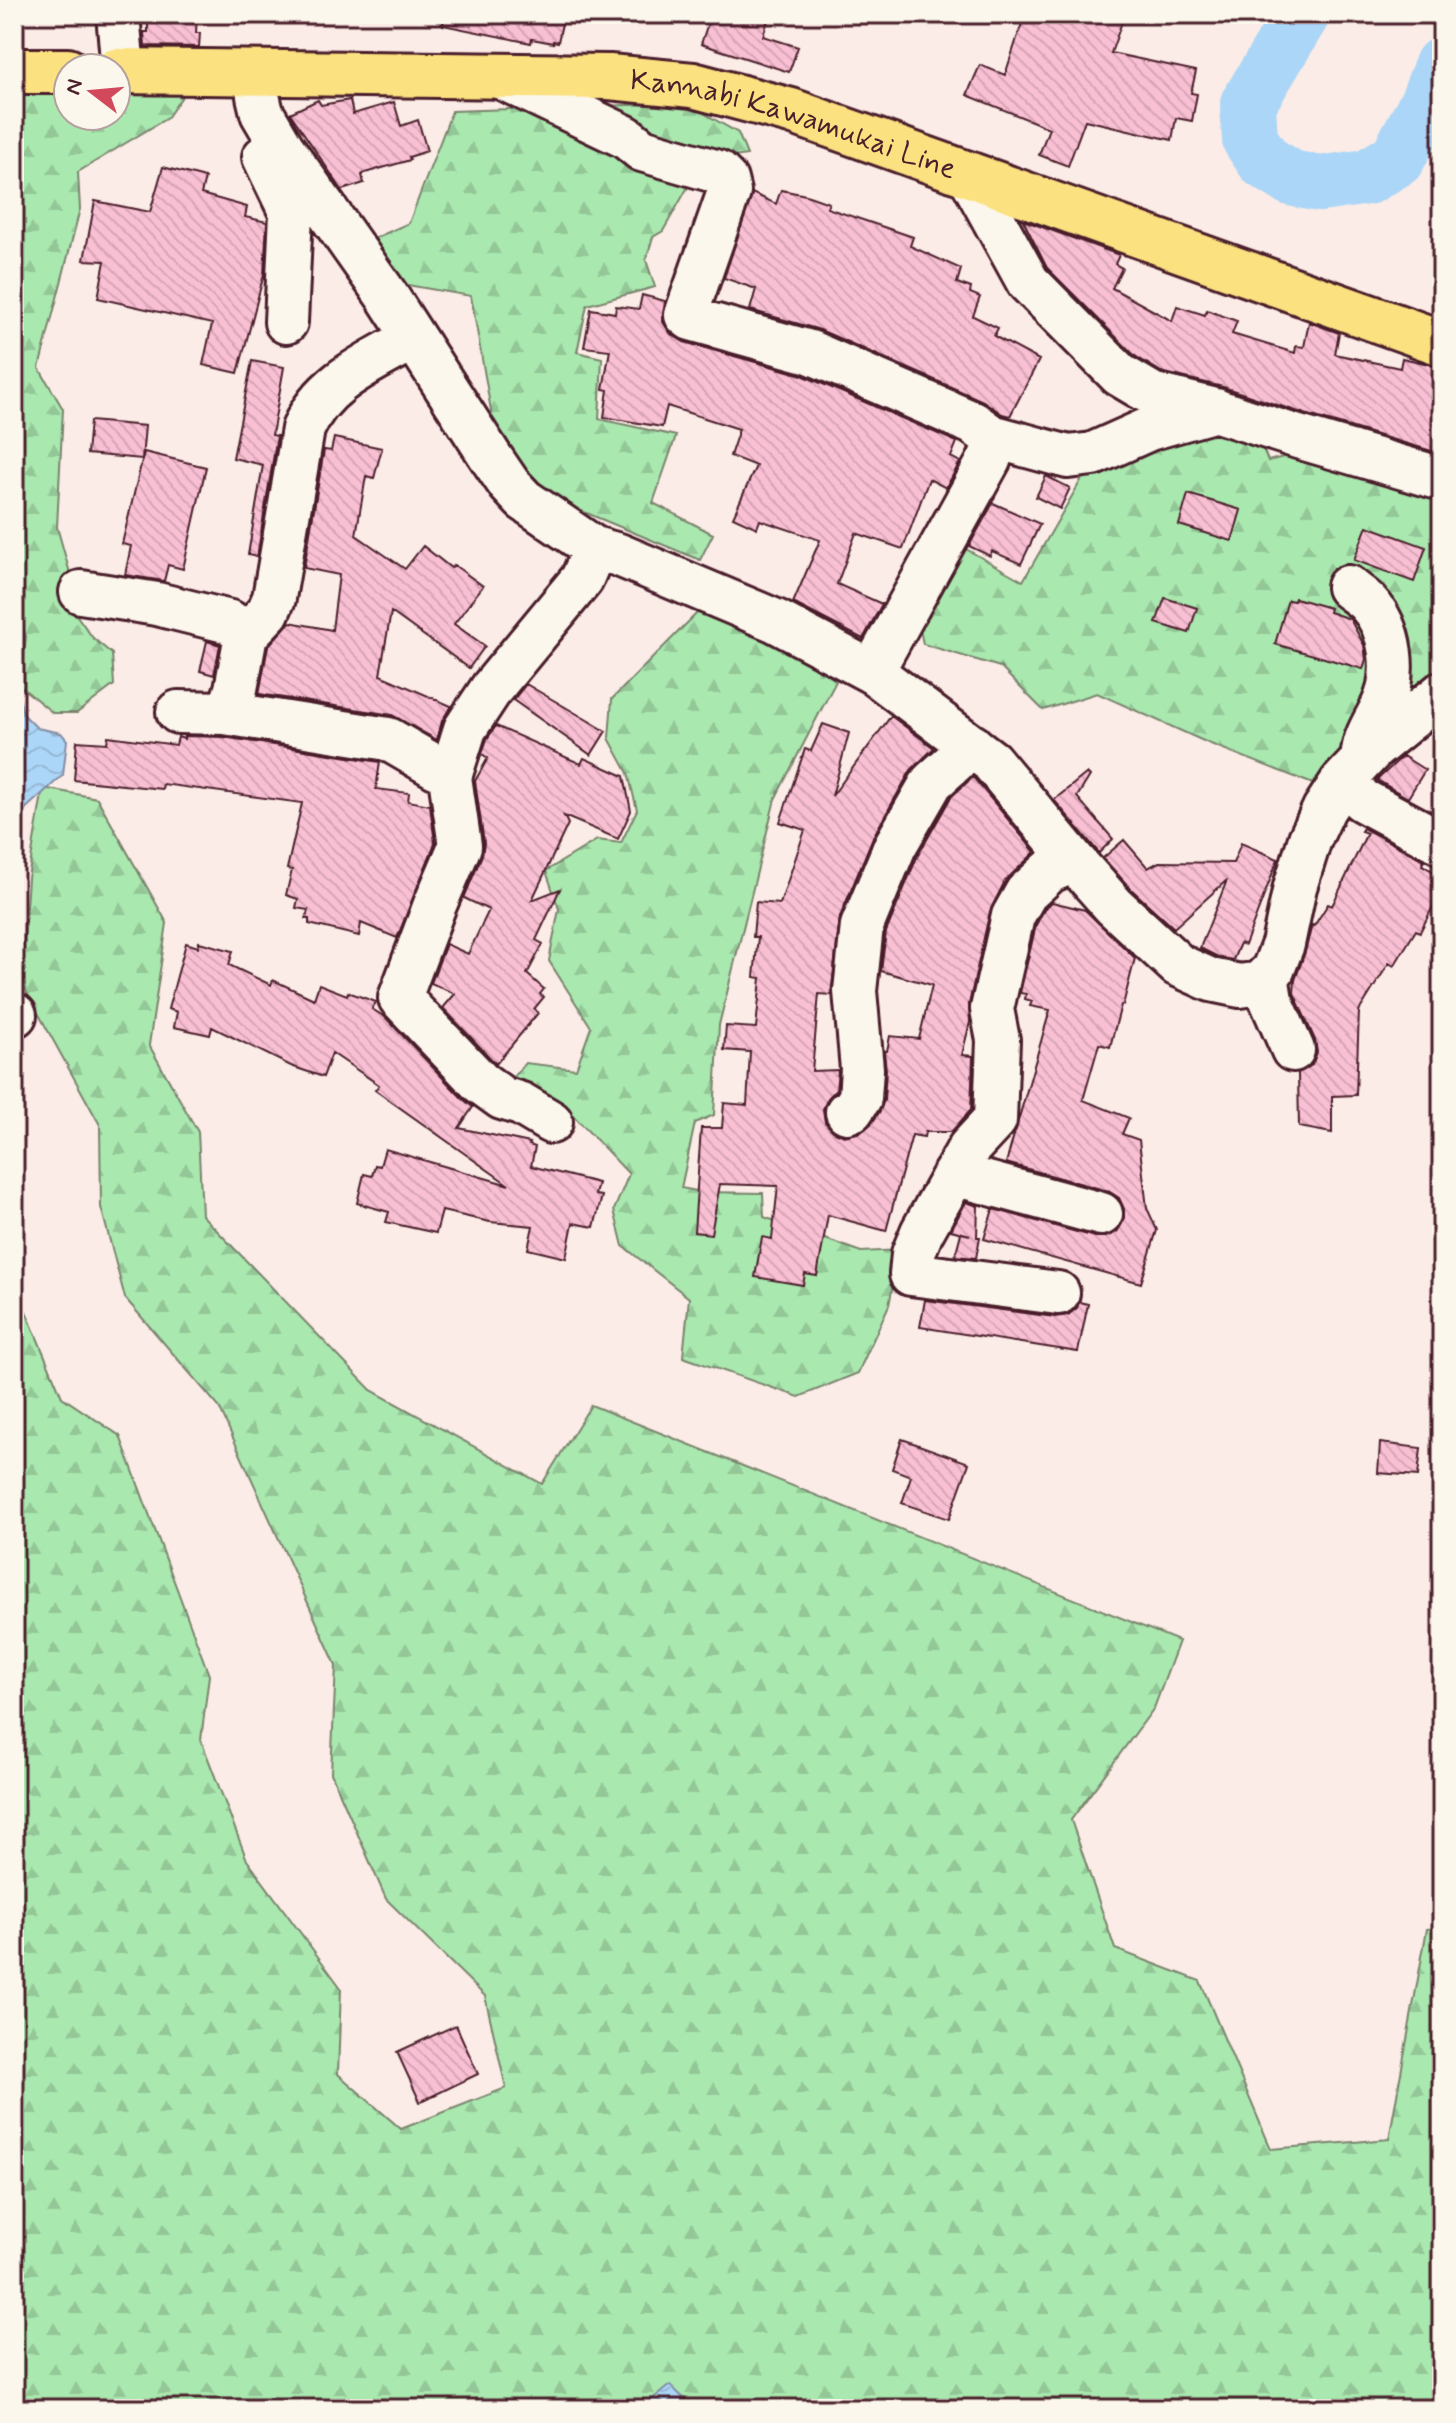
<svg xmlns="http://www.w3.org/2000/svg" width="1456" height="2423" font-family="Mynerve,sans-serif">
  <style>
    .forest { fill: url(#forest-firs); stroke: #7a846d; stroke-width: 2 }
    .water { fill: url(#water-waves); stroke: #848da5; stroke-width: 2 }
    .lines { fill: none; stroke-linecap: round; stroke-linejoin: round }
    .river { stroke: #abd6f7; stroke-width: 56 }
    .building { fill: url(#building-back-hatch); stroke: #4a1f2b; stroke-width: 2 }
    .minor-casing { stroke: #4a1f2b; stroke-width: 48 }
    .major-casing { stroke: #4a1f2b; stroke-width: 50 }
    .minor { stroke: #fbf7ec; stroke-width: 42 }
    .major { stroke: #fbe180; stroke-width: 44 }
    .labels { text-anchor: middle; stroke-width: 7; stroke-linejoin: round; paint-order: stroke }
    .street-label { font-size: 30px; fill: #4a1f2b; stroke: #fbf7ec }
  </style>
  <defs>
    <pattern id="forest-firs" width="22" height="20" patternUnits="userSpaceOnUse" patternTransform="scale(2)"><rect width="22" height="20" fill="#a9e8af"/><path d="M5 1l3.5 6h-7zM16 11l3.5 6h-7z" fill="#93c797"/></pattern>
    <pattern id="water-waves" width="16" height="10" patternUnits="userSpaceOnUse" patternTransform="scale(2)"><rect width="16" height="10" fill="#abd6f7"/><path d="M0 5q4-4 8 0t8 0" fill="none" stroke="#95b7d4"/></pattern>
    <pattern id="building-back-hatch" width="6" height="6" patternUnits="userSpaceOnUse" patternTransform="scale(2)"><rect width="6" height="6" fill="#f9c0d4"/><path d="M-1 5l2 2M0 0l6 6M5-1l2 2" fill="none" stroke="#d7a5b6"/></pattern>
  </defs>
  <rect width="100%" height="100%" fill="#fbece7"/>
  <filter id="ink" filterUnits="userSpaceOnUse"><feTurbulence type="fractalNoise" baseFrequency=".0125" numOctaves="2"/><feDisplacementMap in="SourceGraphic" scale="16" xChannelSelector="R" yChannelSelector="G"/><feConvolveMatrix kernelMatrix="1 2 1 2 8 2 1 2 1" color-interpolation-filters="sRGB"/></filter>
  <g filter="url(#ink)">
    <path class="forest" d="M17,91l51,2v23h48v-22l67,1 -16,23 -89,54 2,37 -41,159 24,41 -6,118 15,53 -5,22 26,36 19,16 2,31 -37,28h-24l-33,-27 6,-50 -12,-22v-515z
      M686,103l52,30 9,22 -40,6 -11,12 -33,58 -10,6 -7,23 9,27 -68,18 -10,47 25,6 -3,61 77,17 -23,67 60,31 -13,26 -128,-53 -53,-38 -26,-47 -22,-126 -75,-13 -21,-45 34,-15 43,-112z
      M1221,416l35,16 12,29 47,-12 127,38v185l-129,112 -105,-41 -111,-50 -54,17 -43,-43 -77,-23 -7,-34 41,-66 66,37 68,-118z
      M704,606l99,49 33,26 -61,118 -56,226 -5,90 -19,8 -14,65 21,4 61,1 1,24 97,35 39,-2 -11,55 -31,68 -59,24 -116,-40 6,-59 -66,-52 -9,-36 15,-36 -60,-63 -64,-25 20,-23 51,6 15,-42 -42,-66 10,-52 -13,-38 51,-31 24,3 16,-33 -9,-37 -19,-35 3,-39z
      M43,788l54,10 70,125 -18,122 49,87 4,83 169,175 171,94 49,-79 588,236 -25,67 -83,112 44,129 85,32 71,168 118,-10 38,-210 15,-1v481h-1428v-1126l48,114 58,39 89,239 -8,65 46,120 94,128 -3,86 63,55 105,-41 -21,-92 -99,-97 -55,-126 5,-108 -117,-258 -94,-109 -24,-91 -1,-82 -79,-143 7,-104z"/>
    <path class="water" d="M14,627l6,1 5,8 -10,42 8,36 14,14 24,5 6,7 -4,35 -39,35 -10,3z
      M670,2385l25,24h-55z"/>
    <g class="lines">
      <path class="river" d="M1302,14l-54,90 2,36 15,22 26,16 29,6 47,-7 30,-18 30,-56 15,-38"/>
    </g>
    <path class="building" d="M148,14h49l-1,19h4l-1,14 -54,-1 -1,-14h4z
      M444,14h120l-6,28 -5,-1v2l-21,-4 -1,4 -88,-18z
      M711,14h59l-7,22 35,11 -9,25 -88,-28z
      M1025,14h83l15,5 -12,34 85,18 -5,22 6,1 -5,27 -16,-3 -4,22 -87,-20 -17,46 -29,-11 10,-27 -82,-33 13,-30 25,10z
      M318,100l3,5 29,-5 3,14 41,-12 7,24 17,-6 9,31 -18,6 1,3 -45,13 -3,2 2,8 -22,7 -52,-77z
      M163,167l42,11 -4,16 46,13 -2,10 22,5 -3,52 -26,99 -35,-8 9,-41 -114,-26 7,-37 -21,-1 11,-59 55,11z
      M781,190l25,5 23,8 -2,5 86,29 -3,9 51,23 -4,14 14,5 -1,5 10,4 -7,19 25,12 -4,8 45,24 -29,56 -8,-2 -19,-13 -163,-71 -70,-20 6,-21 -32,-11 28,-85 24,11z
      M1023,220l96,35 -4,9 7,4 -10,20 60,33 5,-15 28,9 2,-5 30,11 -5,13 63,19 1,-7 8,1 5,-25 30,11 -4,21 65,14 2,-10 40,9v87l-137,-40 -82,-27 -62,-15 -26,-16 -88,-88z
      M642,295l23,6 -2,21 8,12 13,8 118,33 155,67 -6,15 9,5 -14,26 -17,-9 -26,70 -47,-16 -19,51 45,20 -19,35 -70,-36 27,-63 -60,-20 -3,8 -24,-11 23,-51 -26,-10 9,-27 -72,-23 -5,21 -58,-10 4,-27 -5,-1 7,-39 -26,-3 7,-38 24,4 1,-7 23,3z
      M252,361l32,6 -12,68 5,1 -20,121 -9,-2 15,-90 -30,-7z
      M90,421l55,5 -3,33 -55,-5z
      M334,438l48,10 -8,30 -8,-2 -10,59 49,34 18,-23 28,22 3,-3 29,21 -29,38 31,22 -16,22 -78,-56 -11,63 71,31 -9,15 -5,19 -45,-25 -133,-21 9,-48 22,-24 42,8 7,-55 -35,-7 20,-118 7,1z
      M144,452l62,15 -23,102 -15,-4 -4,16 -39,-6 6,-29 -9,-2z
      M1046,476l24,12 -10,21 -24,-12z
      M1188,494l53,16 -9,31 -53,-16z
      M993,503l47,21 -19,40 -29,-13 -2,5 -21,-10z
      M1367,526l59,21 -12,35 -60,-22z
      M1165,598l32,10 -8,25 -33,-10z
      M1295,598l35,10 -1,4 21,7 14,26 2,14 -3,10 -88,-25 13,-44 6,1z
      M207,641l13,4 -6,30 -14,-4z
      M526,684l80,47 -15,24 -78,-55z
      M891,716l43,32 -23,22 -38,67 -33,80 -9,78 -12,-1 -7,77 26,-1 -2,20 -8,8 -5,11 2,13 8,9 11,5 17,-4 11,-9 8,-12 4,-11 2,-30 -2,-19h3l3,-15 29,3 13,-54 -51,-14 5,-39 31,-75 34,-60 22,-20 62,75 -30,29 -15,30 -21,93 1,18 -8,33 11,1 -2,54 -20,22h-26l-1,5 -12,-2 -26,96 -58,-16 -11,61 -12,-2 -2,11 -48,-8 7,-40 10,2 6,-53 -58,-2 -9,50 -17,-2 7,-104h21l2,-25 23,2 3,-53 -26,-2 2,-24 30,2 5,-50 -7,-1 4,-40h-5l3,-35 24,2 25,-74 -25,-8 25,-73 6,2 12,-27 26,9 -17,63z
      M496,726l85,38 3,-6 40,18 7,35 -13,28 -54,-23 4,8 -36,76 28,-11 -24,51 7,4 -16,30 17,15 -4,5 4,3 -10,12 4,4 -42,51 -53,-56 12,-14 -24,-11 15,-39 22,10 21,-44 -25,-12 18,-43 2,-12 -9,-62 13,-23 -6,-4 5,-15z
      M108,736l68,9 2,-8 6,2v-3l39,1 157,25 -4,27 33,4 -1,8 22,4 5,38 -38,95 -36,-15 -2,13 -50,-12v-5h-3l2,-9 -12,-2 2,-9 -12,-4 6,-25 -5,-1 15,-66 -139,-19 -1,5 -88,-9 3,-39 30,2z
      M1403,756l22,14 -17,28 -31,-18z
      M1087,773l3,3 -13,21 36,42 -14,14 -45,-53z
      M1363,828l61,32 -2,5 20,11v13l-22,43 -4,-2 -22,36 -5,-3 -30,48 -3,84 -24,1v37l-33,-6 -1,-54 14,-8 5,-13 -2,-12 -21,-47 1,-13 10,-28 7,-27 2,1 14,-22 4,2 35,-73 -6,-2z
      M1124,840l24,28 11,-6 74,1 8,-20 37,16 -33,86 -5,-2 -7,17 -15,-3 -18,-9 27,-68 -53,48 -43,-39 -28,-31z
      M1052,902l33,8 50,48 -12,47h-2l-11,42 -11,-3 -16,56 46,18 -7,16 17,6 8,68 10,22 -16,53 -157,-44 9,-30 102,28h11l11,-5 7,-12v-11l-5,-11 -11,-7 -102,-28 44,-153 -20,-4 2,-5 -7,-2 1,-5 -6,-1 16,-68 9,-17z
      M199,942l34,9 -4,14 42,20 2,-5 41,19 5,-15 28,11 1,-3 28,10 -4,7 13,8 78,82 10,8 -14,21 71,15 -1,2 6,2 -4,19 67,17 -3,12 7,1 -8,31 -21,-4 -7,35 -38,-9 5,-23 -43,-4 -48,-11 -6,22 -50,-11 3,-10 -32,-9 7,-29 8,2 3,-11 5,1 5,-17 124,36 -134,-95 4,-5 -47,-32 -9,24 -32,-11 -79,-39 -2,8 -36,-8 3,-15 -9,-3 18,-66 12,4z
      M966,1202l12,4 -1,31h3l-4,21 -21,-2 6,-23 9,2 -19,-5z
      M925,1300l130,17 13,-2 9,-7 2,-6 9,2 -10,48 -158,-25z
      M902,1439l67,24 -20,56 -47,-16 9,-27 -19,-7z
      M1380,1443l41,5 -3,28 -40,-3z
      M456,2025l22,49 -58,28 -23,-50z"/>
    <g class="lines">
      <defs>
        <path id="minor" d="M118,14l5,57
          M257,72l1,24 4,17 20,34 105,149 105,163 17,25 15,16 70,48 25,7 157,66 98,52 117,88 83,100 40,45 64,59 33,15 29,6 20,-3 13,-13 10,-26 12,-57 15,-48 14,-30 17,-26 32,-34 69,-56
          M498,76l128,61 16,13 76,22 8,8 3,12 -43,123 5,4 119,33 163,71 18,13 77,21 25,-3 56,-25 67,-19
          M264,157l27,56 -5,109
          M968,173l60,109 92,93 32,19 56,14 90,29 144,42
          M1348,587c6,5 14,10 20,16 24,26 29,70 15,102 -7,15 -18,30 -20,47
          M81,592l76,12 73,18 16,13
          M872,672l117,-212 4,-11 -2,-13
          M178,712l47,1 163,26 48,28 15,5
          M225,713l5,-5 6,-19 10,-54 22,-23 6,-14 29,-169c19,-47 69,-67 111,-91
          M1344,780l18,20 80,43
          M1267,976l4,24 22,50
          M14,1015h1
          M847,1112l5,-2 8,-12 2,-29 -7,-78 7,-65 33,-80 37,-64 40,-36
          M551,1122l-30,-18 -19,-6 -22,-16 -80,-84 34,-91 26,-61 -10,-69 15,-48 27,-41 90,-109 13,-31
          M954,1174l147,40
          M1058,1293l-147,-19 2,-20 9,-22 47,-84 26,-28 3,-80 -6,-31 21,-93 13,-23 24,-22 24,-10"/>
        <g id="major">
          <path d="M14,71h54"/>
          <path id="s1" d="M116,71l493,6 84,8 98,26 651,232"/>
        </g>
      </defs>
      <use href="#minor" class="minor-casing"/>
      <use href="#major" class="major-casing"/>
      <use href="#minor" class="minor"/>
      <use href="#major" class="major"/>
    </g>
  </g>
  <g class="labels">
    <g class="street-label">
      <text dy="10" stroke="none"><textPath href="#s1" startOffset="684">Kannabi Kawamukai Line</textPath></text>
    </g>
  </g>
  <rect width="1456" height="2423" fill="none" stroke="#fbf7ec" stroke-width="48"/>
  <rect x="24" y="24" width="1408" height="2375" fill="none" stroke="#4a1f2b" stroke-width="3" filter="url(#ink)"/>
  <g transform="translate(92 92) rotate(286)"><circle r="38" fill="#fbf7ec" stroke="#b4a19f" stroke-width="2"/>
  <path d="M0-6L14 30L0 20L-14 30Z" fill="#d1495b"/>
  <text y="-12" font-size="22" font-weight="bold" text-anchor="middle" fill="#4a1f2b">N</text>
  </g>
</svg>
